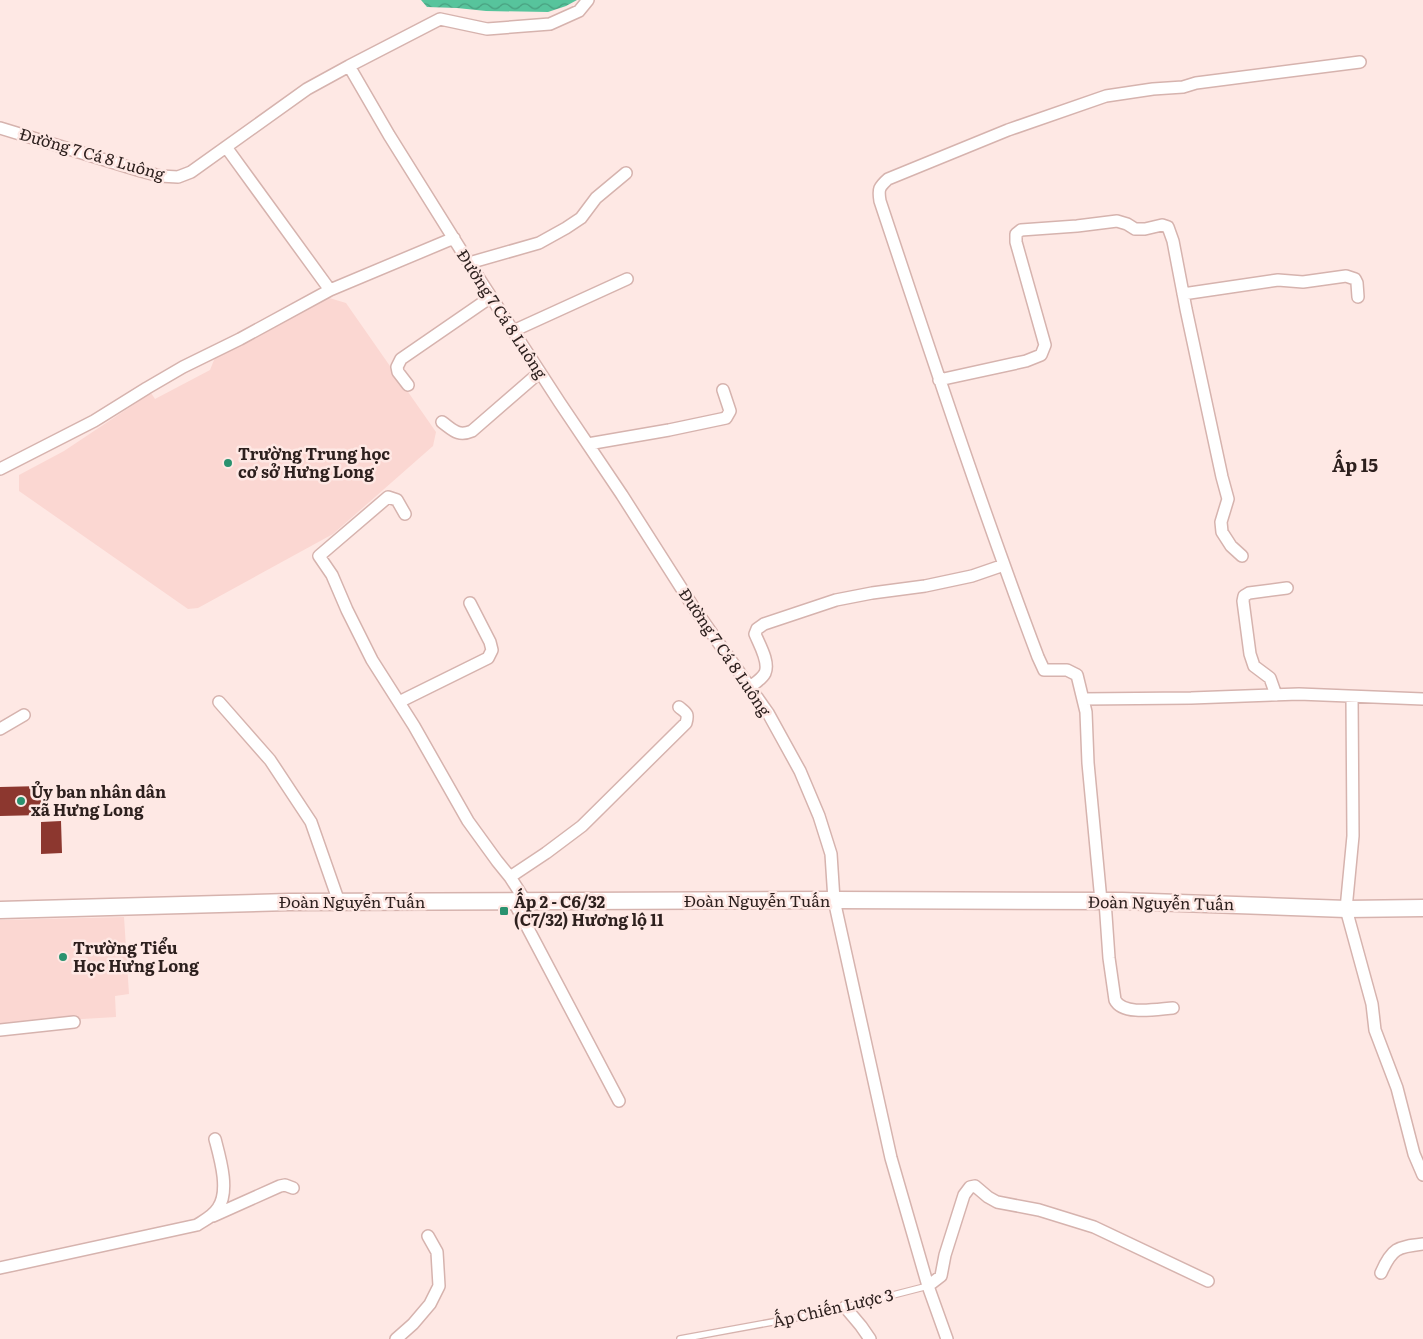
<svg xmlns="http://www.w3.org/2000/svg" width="1423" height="1339" font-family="Literata,serif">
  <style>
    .built { fill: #fbd7d2 }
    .water { fill: url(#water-waves) }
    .building { fill: #8c372f }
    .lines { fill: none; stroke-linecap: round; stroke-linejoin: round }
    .lane-casing { stroke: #d6b3ae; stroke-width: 8 }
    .street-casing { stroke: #d6b3ae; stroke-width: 14 }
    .secondary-casing { stroke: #d6b3ae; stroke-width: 19 }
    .lane { stroke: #fff; stroke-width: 5.5 }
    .street { stroke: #fff; stroke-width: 11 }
    .secondary { stroke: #fff; stroke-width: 16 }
    .poi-dot { fill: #2a926f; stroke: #fee8e4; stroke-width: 2 }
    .labels { text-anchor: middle; stroke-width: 5; stroke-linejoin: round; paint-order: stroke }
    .street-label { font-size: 16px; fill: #2d201e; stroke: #fee8e4 }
    .poi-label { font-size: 16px; font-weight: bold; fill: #2d201e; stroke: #fee8e4; text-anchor: start }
    .neighbourhood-label { font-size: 18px; font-weight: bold; fill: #2d201e; stroke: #fee8e4 }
  </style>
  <defs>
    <pattern id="water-waves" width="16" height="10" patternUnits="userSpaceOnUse" patternTransform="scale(1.25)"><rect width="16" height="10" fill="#57c49c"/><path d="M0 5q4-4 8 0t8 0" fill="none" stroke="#489f7f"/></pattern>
  </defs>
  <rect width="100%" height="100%" fill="#fee8e4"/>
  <path class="built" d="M326,297l20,6 90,129 -3,14 -100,88 -135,74 -10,1 -169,-118v-16l45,-24 87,-58 4,6 55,-29 6,-15z
    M124,917l5,77 -14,2 1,21 -101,6 -15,3v-106z"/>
  <path class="water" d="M421,0h156l-11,6 -18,6 -62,-1 -29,-3 -30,-1z"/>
  <path class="building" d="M42,786v29l-42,1v-29z
    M61,821l1,32 -21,1v-32z"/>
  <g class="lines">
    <defs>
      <path id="lane" d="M680,1339l147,-27 101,-26"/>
      <path id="street" d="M349,66l40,69 80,128 91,140 62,92 72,113 74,105 32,58 19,45 12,38 3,46 57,258 37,128 19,53
        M0,128l141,43 19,5 18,1 13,-5 116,-83 42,-23 91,-47 47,10 63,-5 29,-13 9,-11
        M226,147l104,143
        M469,263l70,-20 27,-15 15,-10 15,-20 30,-25
        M1183,294l95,-14 25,2 43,-6 9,3 2,4 1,14
        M513,331l114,-52
        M939,380l87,-19 15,-6 4,-10 -29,-103v-8l5,-4 56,-4 40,-5 10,3 8,5h10l17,-4 6,2 5,14 13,68 36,168 6,22 -7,23 1,10 9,14 11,10
        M408,385l-10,-13 -1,-5 4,-8 90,-62
        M442,422c11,8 16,15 30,9l68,-59
        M588,444l81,-14 57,-12 4,-7 -7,-21
        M0,469l94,-48 53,-33 36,-21 57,-28 90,-49 124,-52
        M405,514l-8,-14 -9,-3 -69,59 13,19 15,35 25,50 42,66 54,95 29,40 13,16 16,25
        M750,687c5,-4 12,-8 15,-14 5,-11 -6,-29 -10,-39l2,-5 7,-5 72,-24 36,-7 53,-7 47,-10 32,-11
        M1276,695l-6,-17 -16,-12 -4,-12 -7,-53 1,-5 5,-3 38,-5
        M1352,697l1,139 -7,73 26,95 3,26 22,58 17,66 9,21
        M1083,699l108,-1 108,-4 124,5
        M219,702l51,58 41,62 28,80
        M399,702l89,-44 4,-8 -2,-8 -20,-39
        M0,729l24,-14
        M510,877l36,-24 36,-27 104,-103c3,-10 0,-10 -7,-16
        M1101,901l-13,-138 -2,-51 -9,-37 -10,-5h-23l-6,-13c-57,-151 -107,-303 -158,-456 -2,-12 -1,-14 8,-22l120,-49 98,-34 47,-7 30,-2 13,-4 164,-21
        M1105,901l4,57 6,42c8,16 43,9 58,8
        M514,902l105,199
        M0,1030l74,-8
        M213,1216l67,-30 5,-1 8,3
        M0,1268l197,-43c8,-5 16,-9 21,-17 12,-17 2,-50 -3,-69
        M1381,1273c11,-25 16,-26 42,-29
        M928,1286l13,-10 4,-21 19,-60 6,-8 5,-1 13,11 9,5 42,8 55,17 114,54
        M845,1307l16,19 9,13
        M396,1339l17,-15 17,-20 9,-18 -2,-34 -9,-16"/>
      <path id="secondary" d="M0,910l289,-8 545,-2 288,1 224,8 77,-1"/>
    </defs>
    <use href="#lane" class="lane-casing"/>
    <use href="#street" class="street-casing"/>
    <use href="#secondary" class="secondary-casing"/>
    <use href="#lane" class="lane"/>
    <use href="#street" class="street"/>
    <use href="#secondary" class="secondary"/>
  </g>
  <g class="poi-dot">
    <circle cx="228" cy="463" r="5"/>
    <circle cx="21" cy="801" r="5"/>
    <rect x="499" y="906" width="10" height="10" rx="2.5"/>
    <circle cx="63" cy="957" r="5"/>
  </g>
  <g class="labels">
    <g class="street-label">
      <text transform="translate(92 154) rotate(16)" y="6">Đường 7 Cá 8 Luông</text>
      <text transform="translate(502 314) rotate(57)" y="6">Đường 7 Cá 8 Luông</text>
      <text transform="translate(725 652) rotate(56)" y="6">Đường 7 Cá 8 Luông</text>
      <text x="757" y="907">Đoàn Nguyễn Tuấn</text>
      <text x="352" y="908">Đoàn Nguyễn Tuấn</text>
      <text transform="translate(1161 903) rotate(1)" y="6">Đoàn Nguyễn Tuấn</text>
      <text transform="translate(833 1308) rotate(-13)" y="6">Ấp Chiến Lược 3</text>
    </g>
    <g class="poi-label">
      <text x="238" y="460">Trường Trung học<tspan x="238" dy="18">cơ sở Hưng Long</tspan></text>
      <text x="31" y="798">Ủy ban nhân dân<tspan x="31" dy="18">xã Hưng Long</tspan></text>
      <text x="514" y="908">Ấp 2 - C6/32<tspan x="514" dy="18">(C7/32) Hương lộ 11</tspan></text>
      <text x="73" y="954">Trường Tiểu<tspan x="73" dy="18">Học Hưng Long</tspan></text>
    </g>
    <g class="neighbourhood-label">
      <text x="1355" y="472">Ấp 15</text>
    </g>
  </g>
</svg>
